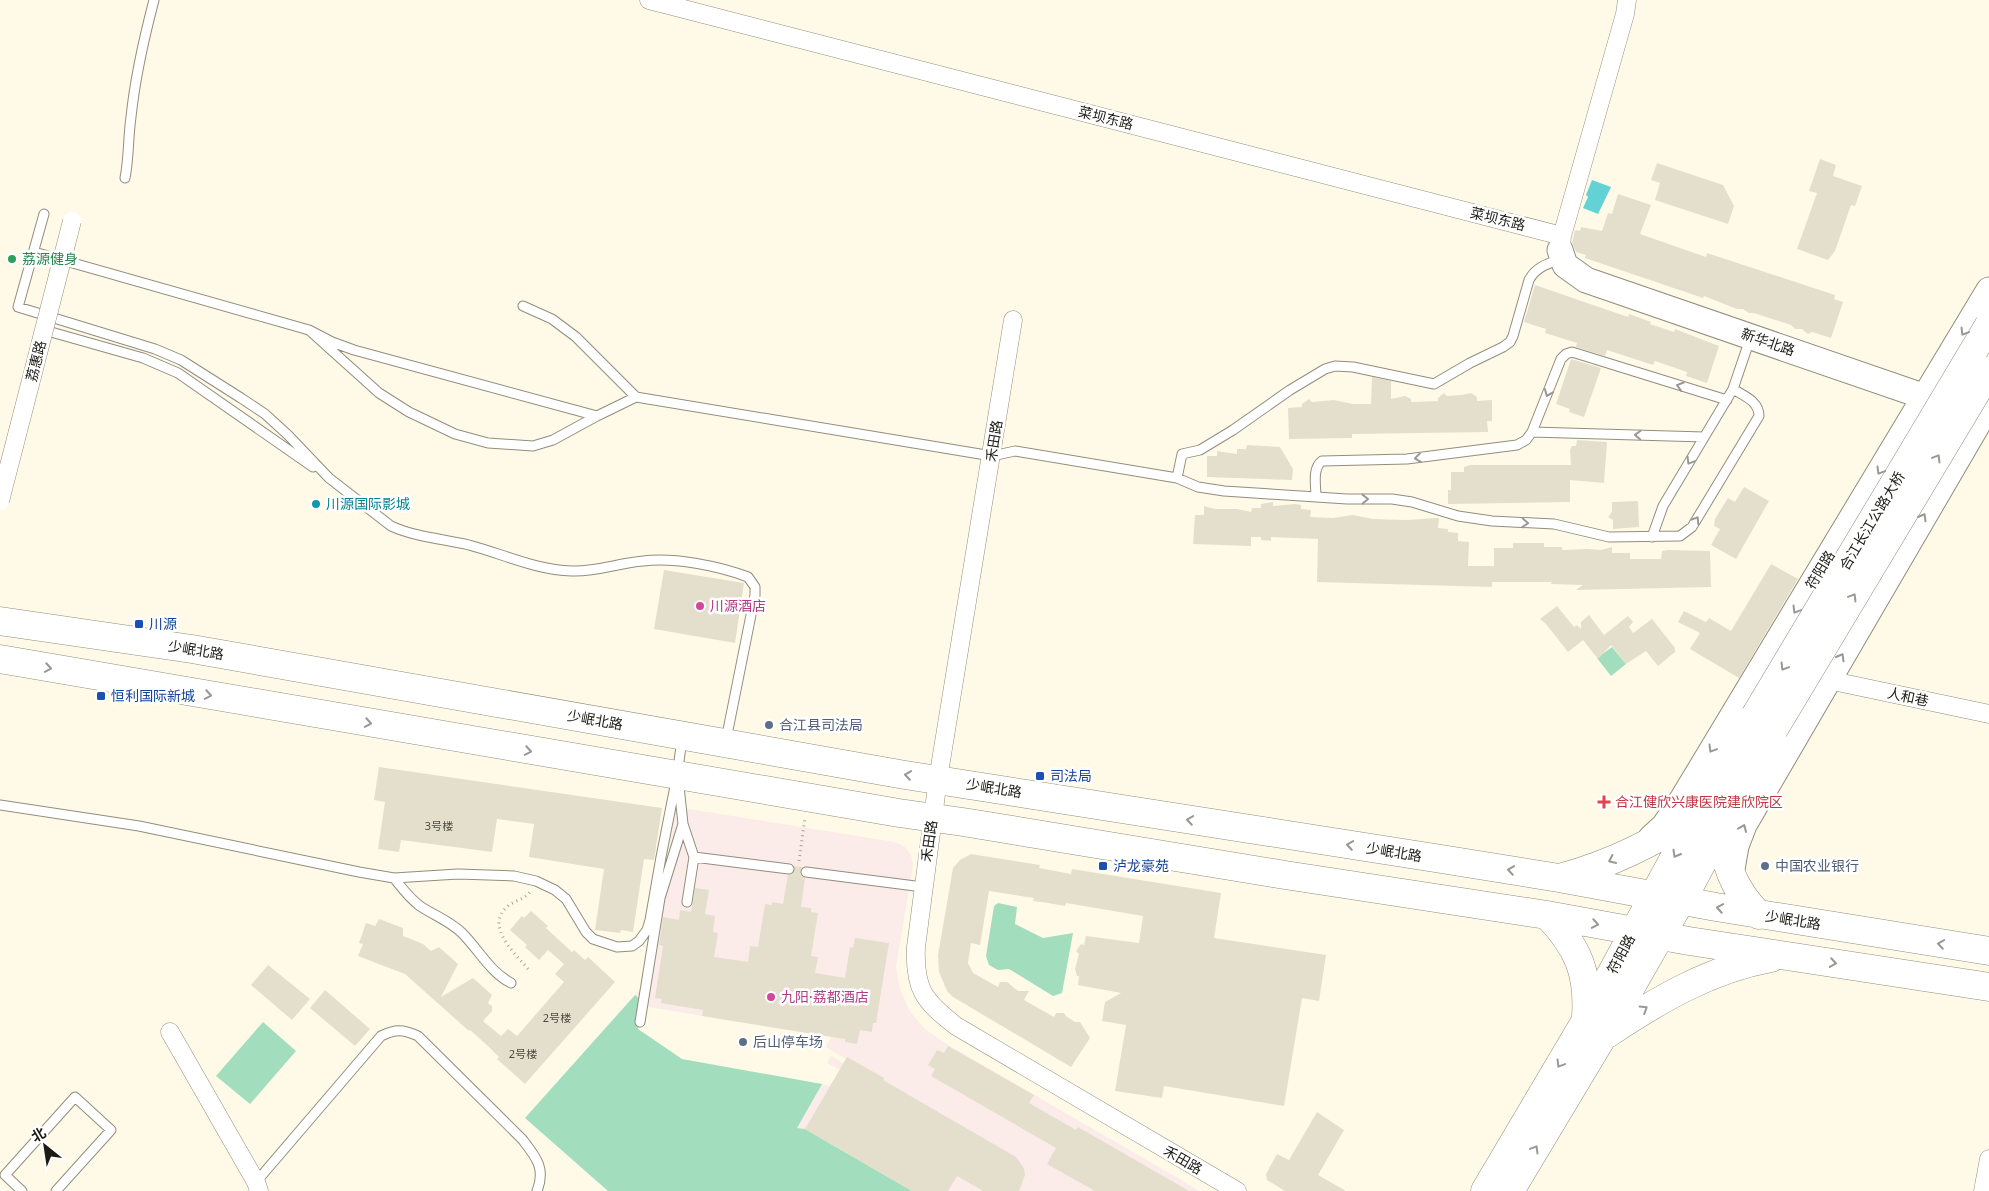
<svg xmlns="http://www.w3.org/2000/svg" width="1989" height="1191" font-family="'Noto Sans','Noto Sans SC',sans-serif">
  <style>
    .commercial { fill: #fbebe9 }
    .green { fill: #a2ddbd }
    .water { fill: #63d2d4 }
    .building { fill: #e4dfcd }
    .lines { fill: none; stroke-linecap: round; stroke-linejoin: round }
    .lane-casing { stroke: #928d7d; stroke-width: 11 }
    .street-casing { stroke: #928d7d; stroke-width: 19 }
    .secondary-casing { stroke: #928d7d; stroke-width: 27 }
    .primary-casing { stroke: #928d7d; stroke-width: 29 }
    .path { stroke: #aaa698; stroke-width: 3; stroke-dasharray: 1 4; stroke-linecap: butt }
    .lane { stroke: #fff; stroke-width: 9 }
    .street { stroke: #fff; stroke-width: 18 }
    .secondary { stroke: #fff; stroke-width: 25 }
    .primary { stroke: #fff; stroke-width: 28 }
    .street-bridge-casing { stroke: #928d7d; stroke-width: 19; stroke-linecap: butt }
    .primary-bridge-casing { stroke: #928d7d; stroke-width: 29; stroke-linecap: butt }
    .street-bridge { stroke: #fff; stroke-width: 18 }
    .primary-bridge { stroke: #fff; stroke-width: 28 }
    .oneway { stroke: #999895 }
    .leisure-dot { fill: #2e9e5b; stroke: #fff; stroke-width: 2 }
    .culture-dot { fill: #0f9aa8; stroke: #fff; stroke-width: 2 }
    .hotel-dot { fill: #d1479c; stroke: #fff; stroke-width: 2 }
    .transit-dot { fill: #1a4fb4; stroke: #fff; stroke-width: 2 }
    .service-dot { fill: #5c6f8a; stroke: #fff; stroke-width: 2 }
    .health-dot { fill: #e0444e; stroke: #fff; stroke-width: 2 }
    .labels { text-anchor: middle; stroke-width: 5; stroke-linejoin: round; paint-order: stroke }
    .number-label { font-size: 11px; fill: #4e4c42 }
    .street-label { font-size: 14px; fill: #1c1b14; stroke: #fff }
    .leisure-label { font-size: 14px; fill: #27864d; stroke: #fff; text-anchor: start }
    .culture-label { font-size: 14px; fill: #0d838f; stroke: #fff; text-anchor: start }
    .hotel-label { font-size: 14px; fill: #b23c85; stroke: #fff; text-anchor: start }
    .transit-label { font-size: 14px; fill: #164399; stroke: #fff; text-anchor: start }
    .service-label { font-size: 14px; fill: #4e5e75; stroke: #fff; text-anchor: start }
    .health-label { font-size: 14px; fill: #be3a42; stroke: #fff; text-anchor: start }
  </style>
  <rect width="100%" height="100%" fill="#fffae7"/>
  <path class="commercial" d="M676,807l219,35 10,5 6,8 2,10 -17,102 4,22 9,21 8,10 8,9 20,14 255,148h-288l-107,-62 -9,-1 26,-44 8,3 10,-17 -13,-7 4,-7 12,7 3,-4 -20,-12 5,-10 -182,-30 -14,-12 13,-14z"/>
  <path class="green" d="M1612,647l14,17 -15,12 -14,-18z
    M998,903l19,4 -2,17 28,14 30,-5 -11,60 -9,3 -44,-27 -11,1 -9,-5 -3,-9 8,-50z
    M635,995l7,6 -4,28 44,30 140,25 -25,44 8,1 107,62h-304l-83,-73z
    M263,1022l33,29 -46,53 -34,-28z"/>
  <path class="water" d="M1592,180l19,7 -13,27 -15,-6 5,-11 -2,-2z"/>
  <path class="building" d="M1820,159l16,6 -3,11 29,10 -7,20 -4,-1 -16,46 -7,9 -31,-11 20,-56 -8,-2z
    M1657,163l66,22 11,21 -6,18 -73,-24 5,-17 -9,-3z
    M1618,194l33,11 -11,29 66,23 1,-4 128,42 -1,4 9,3 -12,36 -19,-6 -4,2 -6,-5h-7l-4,-4 -37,-12h-5l-6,-4h-6l-33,-13 -1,2 -118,-40 1,-3 -10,-3 -4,-9 3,-13 5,1 1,-4 21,4 6,-18 4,1z
    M1535,285l93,32 1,-3 22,8 -1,2 24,8 1,-3 44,17 -12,37 -21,-7 1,-4 -32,-11 -2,4 -46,-15 -2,6 -29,-9 1,-4 -32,-10 1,-4 -22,-7z
    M1571,359l30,9 -17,49 -15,-5 1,-3 -14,-5z
    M1372,377l19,4v18l14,-3 6,3v3l27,-1v-3l6,-5 3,3 15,-1 9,-2 6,4v4l15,-1v21h-5l1,11 -136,2v4l-63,1 -1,-31 14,-1v-3l7,-5 3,3 22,-2 19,4h18z
    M1577,440l30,2 -3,41 -34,-3v22l-122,2v-14h3v-18h13v-5l6,-2h101l-1,-15 2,-4h4z
    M1247,445l33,2 13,22 -1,11 -85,-3v-21h10v-5l20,3v-5h9z
    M1744,487l25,14 -33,58 -25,-14 9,-16 -6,-3 1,-7 13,-21 7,4z
    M1638,501l1,26 -26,2v-9l-5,-3 4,-5v-10z
    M1273,502v4l22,-2 6,1v4l10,1 -1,7 23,1 20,-3 20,4 33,1 33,-2 -1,10 10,1v3l10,1v8l11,1 -1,24h26v-18h19v-5h31v4h18v3l25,-1 14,1 11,-3v6h18v6h31l1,-8 6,-1 42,1 1,36 -135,3 7,-5 -32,-1 1,-2h-60v5l-175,-5 1,-43 -47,-2v4l-10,-1v-3h-10v9l-58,-2 2,-29h9v-9l11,3h22l14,3 1,-4h9v-4z
    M1771,564l27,15 -59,99 -49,-29 10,-16 -22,-11 6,-11 22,11 3,-4 22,13z
    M664,570l80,13 -9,60 -81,-14z
    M1557,606l17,21 3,-2 4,4v-7l8,-7 15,20 24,-19 5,6 -4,5 4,6 19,-14 23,29v4l-17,14 -12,-15 -20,13 -15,-19 -13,14 -15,-19 -15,12 -22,-28 -6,-5z
    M379,767l283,41 -8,52 -10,-1 -11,73 -12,-2 -1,3 -25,-3 9,-61 -75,-12 5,-33 -37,-5 -5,33 -91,-12 -2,12 -21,-3 7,-47 -11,-2z
    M971,854l69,11 -1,3 32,6 1,-5 149,24 -7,45 112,17 -7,46 -17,-3 -18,108 -120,-20 -2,12 -47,-7 11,-66 -24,-4 3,-19 16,-9 -43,-8 1,-9h-2l-2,-7 4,-15 -3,-3 5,-7 3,1 2,-9 53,7 4,-27 -77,-13 -1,3 -17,-3 -15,-2 1,-3 -45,-7 -9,54 -9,-2 -3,20 5,10 25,14 2,-5h7l11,9h11l-5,9 30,17 2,-4h8l2,3 9,6h5l10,16 -19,29 -118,-70 -6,-6 -8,-19 -1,-17 15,-87 7,-8z
    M794,866l9,1 -3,7 5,4 -4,29 10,1v4l7,1 -7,43 7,1 -3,16 30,5 5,-31 3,1 2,-10 34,5 -13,80h-3l-1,9 -12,-2 -3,14 -12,-2v-3l-143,-23 1,-6 -42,-7 1,-4 -7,-1 8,-52 -4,-1 4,-28 16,3 1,-10 11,2 4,-24 14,2 -4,24 10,2 -2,16 5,1 -4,24 34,5 2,-16 8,1 7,-43 7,1v-3l11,2 5,-29 6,-3z
    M531,911l17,15 -2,2 26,24 2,-2 11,10 3,-3 27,25 -90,102 -28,-25 2,-2 -11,-11 -18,-16 -1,1 -64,-57 -47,-18 5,-12 -4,-1 7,-20 9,3 4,-7 24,9v8l20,8 8,7 8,-4 19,17 -17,33 32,-19 19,17 -4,8 4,3v5l-9,10 18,15 7,-7 9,7 47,-54 -9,-8 9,-10 -16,-14 -9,10 -14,-13 2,-2 -17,-15 12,-14 2,2z
    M268,965l42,34 -18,21 -41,-35z
    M325,990l45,39 -15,17 -45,-38z
    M948,1046l86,49 -5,8 47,27 2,-3 111,64h-94l-48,-27 9,-16 -125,-72 4,-7 -7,-4 9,-15 7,3z
    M847,1057l37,21 -1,2 133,77 8,11 1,7 -6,16h-36l-26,-15 -9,15h-36l-107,-62z
    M1317,1112l27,18 -26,45 28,16h-61l-18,-11 -1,-6 11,-20 12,6z"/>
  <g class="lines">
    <defs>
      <path id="lane" d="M125,178c4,-20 3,-40 6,-61 4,-39 13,-79 23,-117
        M44,214l-26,93 137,42 26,11 60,38 24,16 23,21 41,43 62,48c24,11 52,13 78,19 34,9 67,25 103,26 24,1 47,-8 71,-10 31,-4 76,5 105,16l7,10v8l-29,145
        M34,252l275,78 70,63 30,19 46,22 33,9 45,3 20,-6 44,-24
        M523,306l29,13 24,18 60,60
        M44,330l99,28 35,15 135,94
        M309,330l23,12 22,8 243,66 39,-19 356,59 23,-5 162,27 21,9 26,4 123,8h45l20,3 46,14 34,5 62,3 55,13 71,-1 12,-9 67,-111c0,-15 -15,-20 -26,-27
        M1532,432l172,5
        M1177,478l5,-24 18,-4 33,-20 57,-40 35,-21 10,-3 18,1 81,17 36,-21 33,-16 7,-5 3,-6 16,-56c7,-13 18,-16 32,-21
        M1316,497c0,-11 -4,-29 6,-36l85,-2 110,-14 9,-5 6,-8 29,-73 5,-5 6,-2 155,48
        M1652,537l11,-31 70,-117 17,-50
        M679,786l4,38 11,33 95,12
        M0,805l139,21 220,46 35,6 64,-4 56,2 22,5 19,9 11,9 20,33 7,7 24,8 15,-1 7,-5 8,-11 3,-10 11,-63 16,-81 5,-37
        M806,872l117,15
        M394,878c8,10 15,20 26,28 15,10 30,15 42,27 17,17 28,39 49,50
        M687,902l7,-45
        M640,1022l20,-124 23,-74
        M256,1182l125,-146c14,-7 22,-7 37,0l104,103c14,18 24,29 15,52
        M22,1191l-17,-16 70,-78 36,33 -55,61"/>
      <path id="street" d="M649,0l913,236
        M1561,247l1,-11 63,-222 2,-14
        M1013,320l-75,459 -22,168c-2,42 8,54 40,79l281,165
        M1828,680l161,34
        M170,1032l86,150 3,9
        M1983,1191l6,-32"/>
      <path id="secondary" d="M1560,250l5,15 21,15 354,122
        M1651,838l13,-12 19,-28 306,-508
        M1731,875l5,-29 8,-21 245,-420"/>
      <path id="primary" d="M0,621l192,28 713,126 530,83 124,20 157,29 273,44
        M0,659l899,154 64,9 322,53 262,40 142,26 300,46
        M1721,827c4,36 11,61 38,88
        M1563,877c47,-13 94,-36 134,-63
        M1547,915c31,32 42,58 39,102
        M1607,1034c51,-34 103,-65 164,-76
        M1485,1191l100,-169 87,-160 83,-146
        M1510,1191l93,-155 57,-100 27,-45 87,-162"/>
    </defs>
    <use href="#lane" class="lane-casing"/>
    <use href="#street" class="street-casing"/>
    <use href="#secondary" class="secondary-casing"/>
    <use href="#primary" class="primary-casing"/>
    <path class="path" d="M799,861l6,-43
      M528,969c-14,-17 -44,-43 -20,-63 8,-6 17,-7 23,-15"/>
    <use href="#lane" class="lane"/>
    <use href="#street" class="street"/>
    <use href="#secondary" class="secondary"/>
    <use href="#primary" class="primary"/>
    <defs>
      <path id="street-bridge" d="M0,501l72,-280"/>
      <path id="primary-bridge" d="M1755,716l234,-391
        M1774,729l215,-358"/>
    </defs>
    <use href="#street-bridge" class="street-bridge-casing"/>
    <use href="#primary-bridge" class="primary-bridge-casing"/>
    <use href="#street-bridge" class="street-bridge"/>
    <use href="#primary-bridge" class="primary-bridge"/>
  </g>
  <defs><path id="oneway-chevron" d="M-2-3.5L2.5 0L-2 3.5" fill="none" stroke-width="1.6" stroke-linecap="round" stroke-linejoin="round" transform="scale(1.25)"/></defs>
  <g class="oneway">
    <use href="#oneway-chevron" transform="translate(1964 332) rotate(121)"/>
    <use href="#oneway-chevron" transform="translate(1680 386) rotate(-163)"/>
    <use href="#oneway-chevron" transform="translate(1548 393) rotate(112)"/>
    <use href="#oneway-chevron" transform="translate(1638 435) rotate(-178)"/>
    <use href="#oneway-chevron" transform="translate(1418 458) rotate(173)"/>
    <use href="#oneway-chevron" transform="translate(1937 458) rotate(-59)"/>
    <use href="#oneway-chevron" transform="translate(1690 461) rotate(121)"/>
    <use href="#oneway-chevron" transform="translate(1880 471) rotate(121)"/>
    <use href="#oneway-chevron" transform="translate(1365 499) rotate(-1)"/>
    <use href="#oneway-chevron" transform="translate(1923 517) rotate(-60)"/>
    <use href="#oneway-chevron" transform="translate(1696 520) rotate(-58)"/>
    <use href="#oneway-chevron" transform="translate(1525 523) rotate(4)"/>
    <use href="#oneway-chevron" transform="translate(1853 597) rotate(-59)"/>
    <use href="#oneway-chevron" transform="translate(1796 610) rotate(121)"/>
    <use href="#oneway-chevron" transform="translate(1841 657) rotate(-60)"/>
    <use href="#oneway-chevron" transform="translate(1784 667) rotate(121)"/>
    <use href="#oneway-chevron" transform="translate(48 668) rotate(10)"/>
    <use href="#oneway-chevron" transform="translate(208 695) rotate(10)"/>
    <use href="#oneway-chevron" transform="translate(368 723) rotate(10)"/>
    <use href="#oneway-chevron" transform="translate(1712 749) rotate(121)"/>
    <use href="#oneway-chevron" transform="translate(528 751) rotate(10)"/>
    <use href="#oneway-chevron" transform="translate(908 775) rotate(-171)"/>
    <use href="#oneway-chevron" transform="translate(1190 820) rotate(-171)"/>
    <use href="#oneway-chevron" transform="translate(1743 828) rotate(-67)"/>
    <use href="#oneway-chevron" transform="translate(1350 845) rotate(-171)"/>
    <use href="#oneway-chevron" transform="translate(1676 854) rotate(120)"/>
    <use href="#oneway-chevron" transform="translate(1612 860) rotate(155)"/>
    <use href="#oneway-chevron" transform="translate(1511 870) rotate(-171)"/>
    <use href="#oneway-chevron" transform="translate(1720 908) rotate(-170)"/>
    <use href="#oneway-chevron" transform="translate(1595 924) rotate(10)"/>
    <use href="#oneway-chevron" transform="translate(1941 944) rotate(-171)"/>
    <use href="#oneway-chevron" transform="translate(1833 963) rotate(9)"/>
    <use href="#oneway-chevron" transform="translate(1644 1009) rotate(-32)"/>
    <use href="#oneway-chevron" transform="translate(1560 1064) rotate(121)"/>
    <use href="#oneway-chevron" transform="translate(1535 1149) rotate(-59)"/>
  </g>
  <circle class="leisure-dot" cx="12" cy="259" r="5"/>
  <circle class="culture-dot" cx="316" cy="504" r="5"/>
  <g class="hotel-dot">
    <circle cx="700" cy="606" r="5"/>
    <circle cx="771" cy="997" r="5"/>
  </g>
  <g class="transit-dot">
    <rect x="134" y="619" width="10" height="10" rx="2.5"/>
    <rect x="96" y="691" width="10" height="10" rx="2.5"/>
    <rect x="1035" y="771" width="10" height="10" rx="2.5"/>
    <rect x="1098" y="861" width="10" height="10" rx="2.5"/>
  </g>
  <g class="service-dot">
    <circle cx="769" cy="725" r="5"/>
    <circle cx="1765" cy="866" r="5"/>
    <circle cx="743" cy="1042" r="5"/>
  </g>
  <path class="health-dot" d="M1601.5 794.5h5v5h5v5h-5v5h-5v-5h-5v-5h5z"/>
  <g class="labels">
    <g class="number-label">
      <text x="439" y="830">3号楼</text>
      <text x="557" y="1022">2号楼</text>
      <text x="523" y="1058">2号楼</text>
    </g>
    <g class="street-label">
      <text transform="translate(1106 118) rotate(14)" y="5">菜坝东路</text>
      <text transform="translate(1498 219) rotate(14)" y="5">菜坝东路</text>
      <text transform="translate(1768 342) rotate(19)" y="5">新华北路</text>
      <text transform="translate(36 361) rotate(-76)" y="5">荔惠路</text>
      <text transform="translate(994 441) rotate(-81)" y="5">禾田路</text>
      <text transform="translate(1872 521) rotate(-59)" y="5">合江长江公路大桥</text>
      <text transform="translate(1820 570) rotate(-59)" y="5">符阳路</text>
      <text transform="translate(196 650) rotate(9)" y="5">少岷北路</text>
      <text transform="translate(1908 697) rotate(12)" y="5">人和巷</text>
      <text transform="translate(595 720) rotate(10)" y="5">少岷北路</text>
      <text transform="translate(994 788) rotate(9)" y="5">少岷北路</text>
      <text transform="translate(929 841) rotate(-82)" y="5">禾田路</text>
      <text transform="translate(1394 852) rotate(9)" y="5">少岷北路</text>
      <text transform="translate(1793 920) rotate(9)" y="5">少岷北路</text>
      <text transform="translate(1621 954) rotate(-62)" y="5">符阳路</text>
      <text transform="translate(1183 1160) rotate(30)" y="5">禾田路</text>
    </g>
    <g class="leisure-label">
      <text x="22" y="264">荔源健身</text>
    </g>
    <g class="culture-label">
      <text x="326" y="509">川源国际影城</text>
    </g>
    <g class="hotel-label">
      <text x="710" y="611">川源酒店</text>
      <text x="781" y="1002">九阳·荔都酒店</text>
    </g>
    <g class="transit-label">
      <text x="149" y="629">川源</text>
      <text x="111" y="701">恒利国际新城</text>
      <text x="1050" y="781">司法局</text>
      <text x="1113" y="871">泸龙豪苑</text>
    </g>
    <g class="service-label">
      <text x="779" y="730">合江县司法局</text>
      <text x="1775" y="871">中国农业银行</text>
      <text x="753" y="1047">后山停车场</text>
    </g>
    <g class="health-label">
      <text x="1615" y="807">合江健欣兴康医院建欣院区</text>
    </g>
  </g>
  <g transform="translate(45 1146) rotate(330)" stroke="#ffffff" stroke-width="4" paint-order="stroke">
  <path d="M0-4L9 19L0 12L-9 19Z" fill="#1c1b14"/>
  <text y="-8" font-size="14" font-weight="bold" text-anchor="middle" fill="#1c1b14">北</text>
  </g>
</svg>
